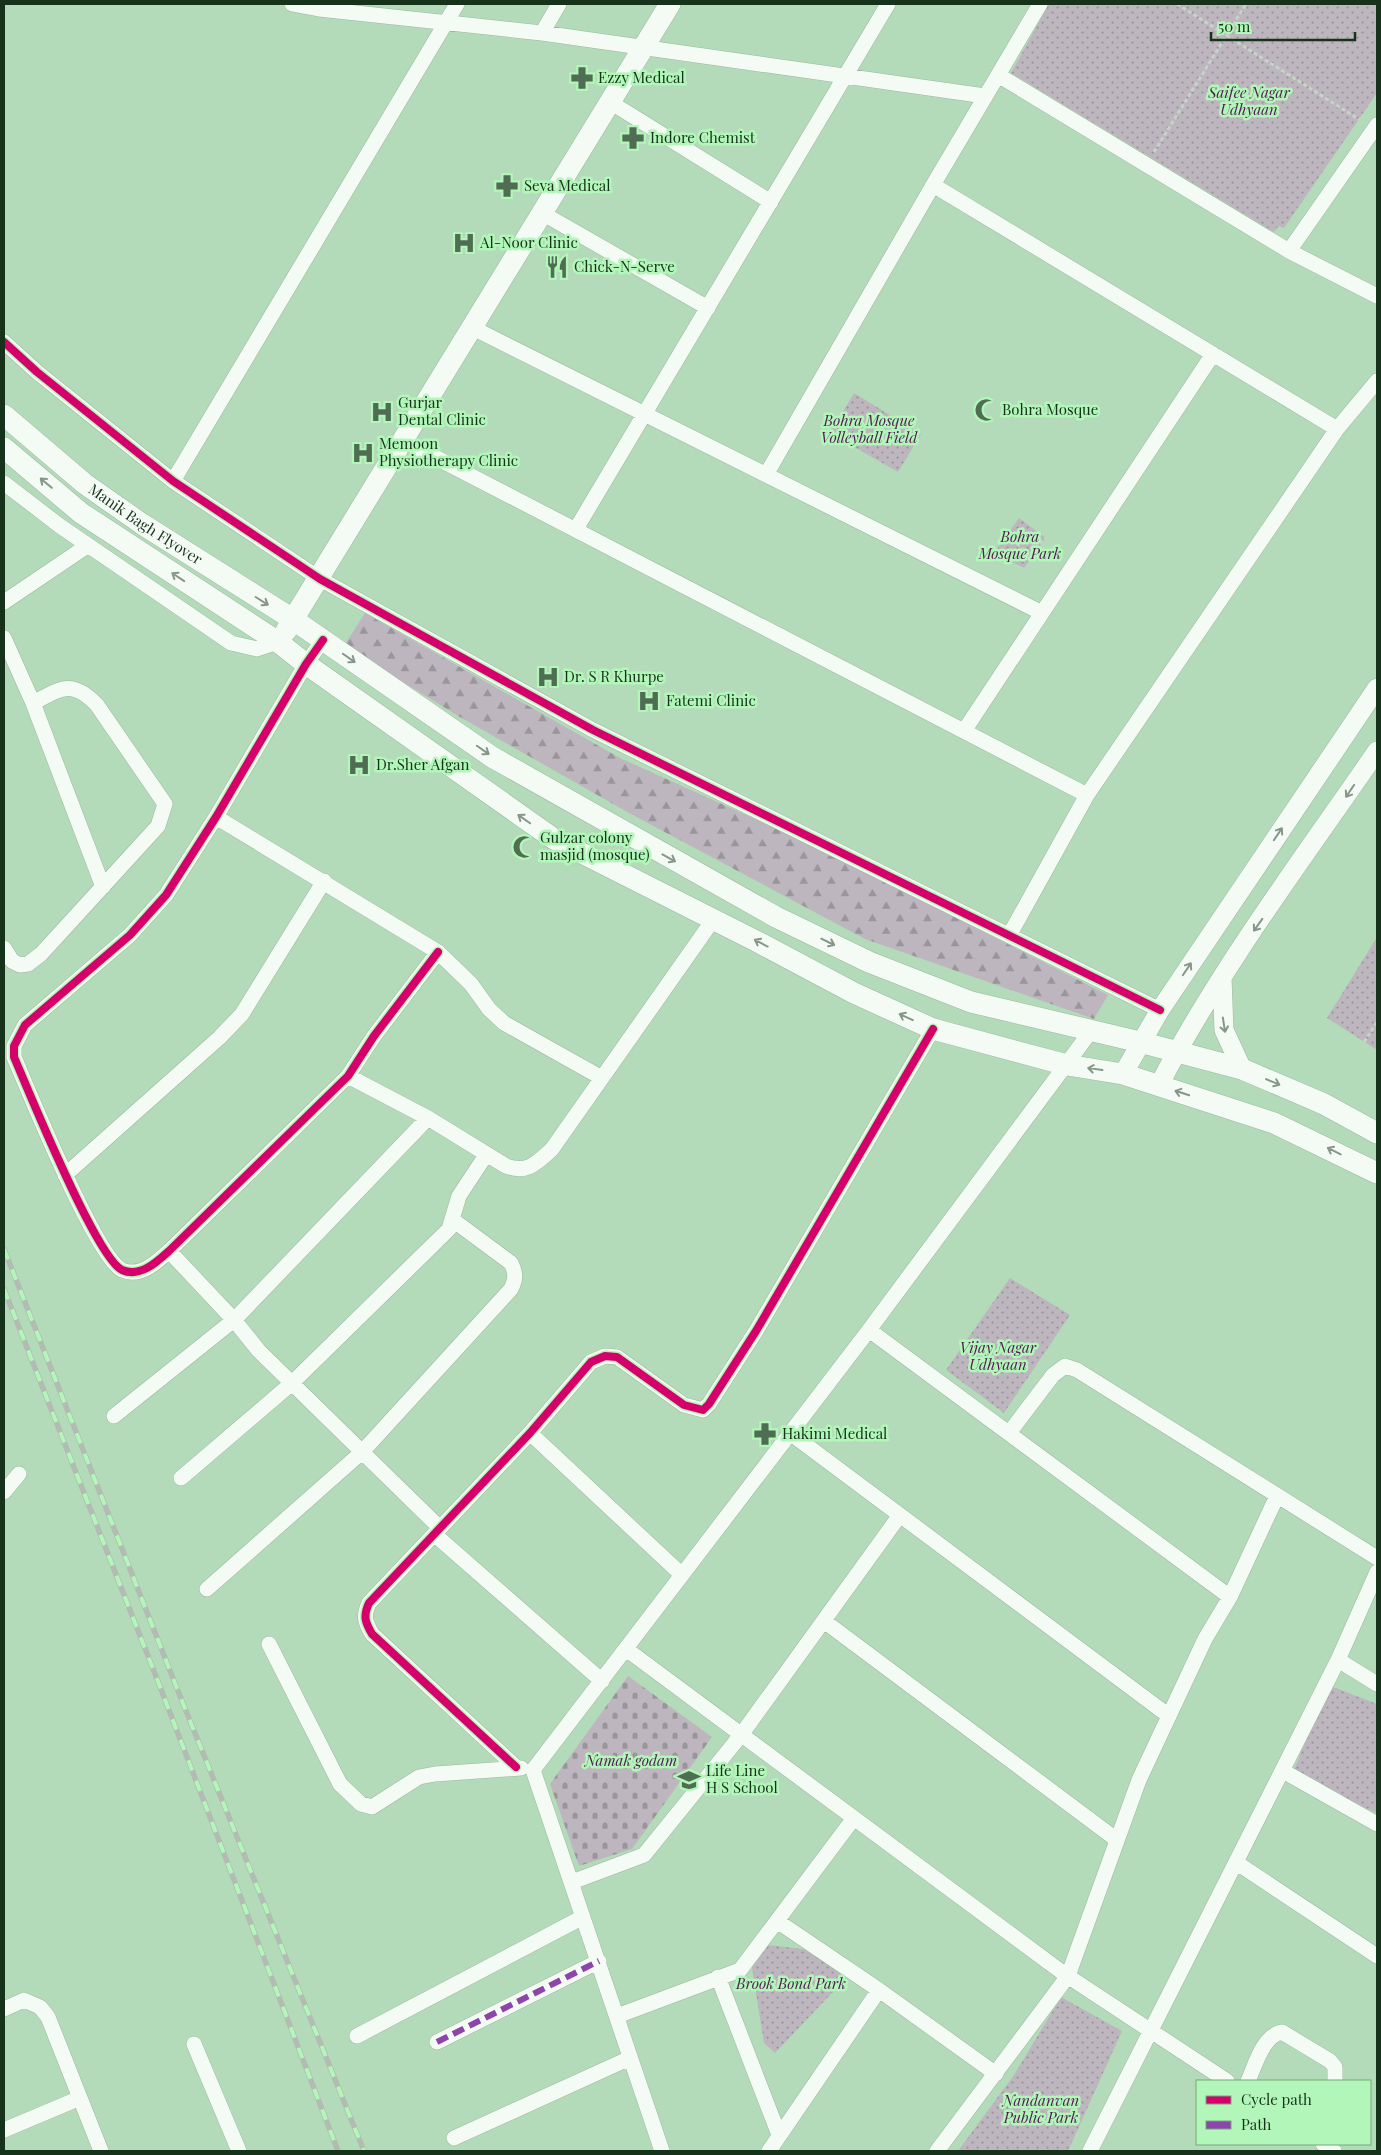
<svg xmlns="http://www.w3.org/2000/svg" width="1381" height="2155" font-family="'Playfair Display',serif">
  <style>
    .grass { fill: url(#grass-dots) }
    .forest { fill: url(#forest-firs) }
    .cemetery { fill: url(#cemetery-stones) }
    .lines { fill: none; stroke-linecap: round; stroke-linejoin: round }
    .minor-casing { stroke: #9bb89f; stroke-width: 16 }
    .tertiary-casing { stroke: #9bb89f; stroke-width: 20 }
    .secondary-casing { stroke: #9bb89f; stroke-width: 22 }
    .path { stroke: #c7d2c8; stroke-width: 3; stroke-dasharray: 4 2.5; stroke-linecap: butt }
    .minor { stroke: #f4faf4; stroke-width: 15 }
    .tertiary { stroke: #f4faf4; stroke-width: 19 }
    .secondary { stroke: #f4faf4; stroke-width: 21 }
    .rail-casing { stroke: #b2bcb3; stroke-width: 5.5 }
    .rail { stroke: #b2f7b9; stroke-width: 4; stroke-dasharray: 11; stroke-linecap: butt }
    .quiet { stroke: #8e44ad; stroke-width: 6; stroke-dasharray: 12 6; stroke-linecap: butt }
    .cycleway-casing { stroke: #b2f7b9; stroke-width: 11 }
    .cycleway { stroke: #d6006c; stroke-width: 8 }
    .oneway { stroke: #869688 }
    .labels { text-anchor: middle; stroke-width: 5; stroke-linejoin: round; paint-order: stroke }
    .poi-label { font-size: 15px; fill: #17321b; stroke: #b2f7b9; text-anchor: start }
    .park-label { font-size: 15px; font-style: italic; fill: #531954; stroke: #b2f7b9 }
    .street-label { font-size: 15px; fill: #17321b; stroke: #b2f7b9 }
  </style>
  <defs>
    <pattern id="grass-dots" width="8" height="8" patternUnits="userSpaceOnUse" patternTransform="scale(1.25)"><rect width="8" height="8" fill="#bdb6be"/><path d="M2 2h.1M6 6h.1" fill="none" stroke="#99959a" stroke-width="1.8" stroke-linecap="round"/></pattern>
    <pattern id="forest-firs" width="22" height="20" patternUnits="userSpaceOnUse" patternTransform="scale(1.25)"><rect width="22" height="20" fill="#bdb6be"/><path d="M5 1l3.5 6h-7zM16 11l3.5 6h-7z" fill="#99959a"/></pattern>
    <pattern id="cemetery-stones" width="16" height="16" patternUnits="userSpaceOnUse" patternTransform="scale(1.25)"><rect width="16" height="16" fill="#bdb6be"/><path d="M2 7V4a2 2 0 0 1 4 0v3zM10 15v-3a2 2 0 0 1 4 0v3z" fill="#99959a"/></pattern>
  </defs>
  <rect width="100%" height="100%" fill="#b4dbb9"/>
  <path class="grass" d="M1049,4h328v89l-93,135 -5,-2 -5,6 -263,-159z
    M854,393l67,41 -23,38 -68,-39z
    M1019,518l27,20 -22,30 -30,-15z
    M1377,937v113l-50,-32z
    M1010,1278l60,37 -66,98 -58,-43z
    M1328,1685l49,19v109l-85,-38z
    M760,1944l43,5 47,25 -75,79 -11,-10 -13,-82z
    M1061,1997l61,34 -54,120h-110l56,-76z"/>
  <path class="forest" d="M365,613l255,145 197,89 291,148 -14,24 -229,-80 -236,-126 -169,-96 -116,-71z"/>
  <path class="cemetery" d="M628,1676l84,61 -80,112 -53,17 -29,-82z"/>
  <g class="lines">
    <defs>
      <path id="minor" d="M292,4l27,5 223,24 443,63
        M542,33l17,-29
        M998,75l291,176 88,45
        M610,102l161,100
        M933,185l404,244
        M542,213l166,95
        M1289,251l88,-126
        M473,328l569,285
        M4,342l33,30 136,109 147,98 273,151 567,280
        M404,441l683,354
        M767,473l166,-288 107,-181
        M173,481l284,-477
        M4,483l56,43 171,117 26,6 21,-7
        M576,529l312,-525
        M4,602l83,-56
        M4,638l29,65 70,184
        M323,640l-17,24 -90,153 -50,78 -36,40 -105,90 -11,21v11c15,35 82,200 108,213 18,8 35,-8 47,-19l179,-175 26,-40 64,-84
        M964,731l249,-377
        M216,817l222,135 33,32 18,25 15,14 98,55
        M1010,934l77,-139 250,-366 40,-48
        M4,948l8,13 8,4 8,-1 13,-10 117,-128 7,-22 -68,-99c-25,-26 -36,-17 -64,-2
        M348,1076l80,42 78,48c21,8 31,-3 46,-17l161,-229
        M65,1175l154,-137 23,-24 82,-133
        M169,1251l65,69 25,31 181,177
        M869,1330l361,267
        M114,1416l120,-96 194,-202
        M530,1433l152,142
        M790,1433l379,283
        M1009,1433l44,-58 12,-9 12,4 300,188
        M181,1478l111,-95 157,-154 10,-33 27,-41
        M4,1492l15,-18
        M434,1534l168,147
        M207,1589l155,-137 149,-163c5,-10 5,-16 0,-26l-58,-43
        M824,1621l293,219
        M269,1644l71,140 21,20 11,3 47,-30 16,-3 86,-6
        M626,1649l437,324 164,108
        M1338,1660l39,24
        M516,1767l-144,-133c-7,-12 -9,-18 -3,-31l161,-170 61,-71 14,-6 12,1 67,48 19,5 6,-6 47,-73 177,-302
        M533,1770l336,-440 222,-299
        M533,1770l129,381
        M1283,1771l94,53
        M1237,1863l140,93
        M572,1882l72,-27 97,-120 159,-220
        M777,1921l102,69 117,84
        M718,1977l61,158
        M4,2009l20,-9 16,7 8,10 53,134
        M617,2016l123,-46 114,-152
        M357,2036l226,-119
        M437,2042l162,-81
        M194,2044l45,107
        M1248,2081c7,-15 15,-46 34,-49l48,29 5,6v14
        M4,2130l76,-32
        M454,2138l176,-80
        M1323,2144l11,7
        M769,2151l110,-161
        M937,2151l131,-175 71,-196 66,-141 25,-42 47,-101
        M1090,2151l248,-491 39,-88"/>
      <path id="tertiary" d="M1222,977l2,53 18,39
        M1123,1074l37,-64 217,-322
        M1159,1085c62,-118 143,-225 218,-334"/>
      <g id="secondary">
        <path id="s1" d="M4,415l81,69 57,40 152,96 198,137 284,160 93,45 102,40 169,40 102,27 82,35 53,29"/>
        <path d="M4,448l77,65 197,129 28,22 248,175 202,102 98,52 79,36 134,36 56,9 151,49 103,50"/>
        <path d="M286,631l384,-627"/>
      </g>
    </defs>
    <use href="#minor" class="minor-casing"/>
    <use href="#tertiary" class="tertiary-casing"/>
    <use href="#secondary" class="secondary-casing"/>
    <path class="path" d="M1177,4l183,116
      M1154,152l92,-148
      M1007,535l22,20 17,-17
      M1364,1042l13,-20"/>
    <use href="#minor" class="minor"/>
    <use href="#tertiary" class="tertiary"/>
    <use href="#secondary" class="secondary"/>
    <defs>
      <path id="rail" d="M4,1249l178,452 182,450
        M4,1289l155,395 179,467"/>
    </defs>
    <use href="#rail" class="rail-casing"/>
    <use href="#rail" class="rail"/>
    <path class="quiet" d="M437,2042l162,-81"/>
    <defs>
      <path id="cycleway" d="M4,342l33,30 136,109 147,98 273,151 567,280
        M323,640l-17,24 -90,153 -50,78 -36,40 -105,90 -11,21v11c15,35 82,200 108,213 18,8 35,-8 47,-19l179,-175 26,-40 64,-84
        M516,1767l-144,-133c-7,-12 -9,-18 -3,-31l161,-170 61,-71 14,-6 12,1 67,48 19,5 6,-6 47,-73 177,-302"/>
    </defs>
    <use href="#cycleway" class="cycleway-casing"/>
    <use href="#cycleway" class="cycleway"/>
  </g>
  <defs><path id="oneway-shaft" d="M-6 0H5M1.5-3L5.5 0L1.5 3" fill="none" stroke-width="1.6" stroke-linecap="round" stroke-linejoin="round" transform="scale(1.25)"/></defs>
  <g class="oneway">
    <use href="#oneway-shaft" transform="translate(46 483) rotate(-140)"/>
    <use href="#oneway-shaft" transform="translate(178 577) rotate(-146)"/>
    <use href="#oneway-shaft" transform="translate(262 601) rotate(32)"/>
    <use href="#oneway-shaft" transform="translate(349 658) rotate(35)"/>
    <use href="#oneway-shaft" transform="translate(483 750) rotate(35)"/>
    <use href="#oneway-shaft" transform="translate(1350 791) rotate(124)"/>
    <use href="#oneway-shaft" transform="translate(524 819) rotate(-145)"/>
    <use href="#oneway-shaft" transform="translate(1278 834) rotate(-56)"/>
    <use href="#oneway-shaft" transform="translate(669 858) rotate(29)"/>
    <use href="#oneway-shaft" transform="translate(1258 925) rotate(125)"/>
    <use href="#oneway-shaft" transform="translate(828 942) rotate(26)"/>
    <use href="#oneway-shaft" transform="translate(761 943) rotate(-152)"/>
    <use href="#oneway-shaft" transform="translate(1187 969) rotate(-56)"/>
    <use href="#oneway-shaft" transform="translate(906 1017) rotate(-155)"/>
    <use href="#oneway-shaft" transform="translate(1224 1025) rotate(81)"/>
    <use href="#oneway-shaft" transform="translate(1095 1069) rotate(-172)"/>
    <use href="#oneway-shaft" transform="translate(1273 1082) rotate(23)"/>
    <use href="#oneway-shaft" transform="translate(1182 1093) rotate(-162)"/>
    <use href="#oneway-shaft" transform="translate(1334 1151) rotate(-153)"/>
  </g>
  <defs>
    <symbol id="pharmacy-bare" viewBox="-9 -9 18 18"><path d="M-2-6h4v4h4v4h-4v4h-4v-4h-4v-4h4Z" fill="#4e6d52" stroke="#b2f7b9" stroke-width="2.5" paint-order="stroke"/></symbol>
    <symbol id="hospital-bare" viewBox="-9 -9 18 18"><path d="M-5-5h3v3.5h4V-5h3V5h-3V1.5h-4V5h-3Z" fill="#4e6d52" stroke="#b2f7b9" stroke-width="2.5" paint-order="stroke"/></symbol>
    <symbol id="restaurant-bare" viewBox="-9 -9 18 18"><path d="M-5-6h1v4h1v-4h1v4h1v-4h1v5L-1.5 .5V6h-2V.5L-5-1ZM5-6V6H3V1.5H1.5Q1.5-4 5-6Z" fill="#4e6d52" stroke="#b2f7b9" stroke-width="2.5" paint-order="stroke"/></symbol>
    <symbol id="mosque-bare" viewBox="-9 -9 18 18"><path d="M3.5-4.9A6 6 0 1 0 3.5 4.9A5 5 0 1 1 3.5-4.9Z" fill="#4e6d52" stroke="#b2f7b9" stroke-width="2.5" paint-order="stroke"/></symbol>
    <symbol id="school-bare" viewBox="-9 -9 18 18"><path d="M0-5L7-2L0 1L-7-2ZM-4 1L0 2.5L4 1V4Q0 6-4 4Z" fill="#4e6d52" stroke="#b2f7b9" stroke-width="2.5" paint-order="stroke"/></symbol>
  </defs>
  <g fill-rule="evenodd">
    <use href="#pharmacy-bare" x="566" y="62" width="32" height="32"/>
    <use href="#pharmacy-bare" x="617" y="122" width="32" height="32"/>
    <use href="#pharmacy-bare" x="491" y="170" width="32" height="32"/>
    <use href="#hospital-bare" x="448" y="227" width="32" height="32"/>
    <use href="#restaurant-bare" x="541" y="251" width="32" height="32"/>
    <use href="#mosque-bare" x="970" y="394" width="32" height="32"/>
    <use href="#hospital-bare" x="366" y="396" width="32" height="32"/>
    <use href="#hospital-bare" x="347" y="437" width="32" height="32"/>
    <use href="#hospital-bare" x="532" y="661" width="32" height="32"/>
    <use href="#hospital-bare" x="633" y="685" width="32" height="32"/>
    <use href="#hospital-bare" x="343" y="749" width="32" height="32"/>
    <use href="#mosque-bare" x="508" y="831" width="32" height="32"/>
    <use href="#pharmacy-bare" x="749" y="1418" width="32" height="32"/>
    <use href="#school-bare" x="673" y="1764" width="32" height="32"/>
  </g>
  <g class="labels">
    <g class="poi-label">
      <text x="598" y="83">Ezzy Medical</text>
      <text x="650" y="143">Indore Chemist</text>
      <text x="524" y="191">Seva Medical</text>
      <text x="480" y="248">Al-Noor Clinic</text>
      <text x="574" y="272">Chick-N-Serve</text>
      <text x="398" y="408">Gurjar<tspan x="398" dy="17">Dental Clinic</tspan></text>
      <text x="1002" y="415">Bohra Mosque</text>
      <text x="379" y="449">Memoon<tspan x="379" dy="17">Physiotherapy Clinic</tspan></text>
      <text x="564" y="682">Dr. S R Khurpe</text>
      <text x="666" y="706">Fatemi Clinic</text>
      <text x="376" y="770">Dr.Sher Afgan</text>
      <text x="540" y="843">Gulzar colony<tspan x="540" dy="17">masjid (mosque)</tspan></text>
      <text x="782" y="1439">Hakimi Medical</text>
      <text x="706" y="1776">Life Line<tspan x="706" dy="17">H S School</tspan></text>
    </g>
    <g class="park-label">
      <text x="1249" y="98">Saifee Nagar<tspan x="1249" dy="17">Udhyaan</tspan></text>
      <text x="869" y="426">Bohra Mosque<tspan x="869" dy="17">Volleyball Field</tspan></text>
      <text x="1020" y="542">Bohra<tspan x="1020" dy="17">Mosque Park</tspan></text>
      <text x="998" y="1353">Vijay Nagar<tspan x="998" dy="17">Udhyaan</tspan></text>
      <text x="631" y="1766">Namak godam</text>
      <text x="791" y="1989">Brook Bond Park</text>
      <text x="1041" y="2106">Nandanvan<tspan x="1041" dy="17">Public Park</tspan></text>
    </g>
    <g class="street-label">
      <text dy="5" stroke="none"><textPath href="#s1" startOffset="179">Manik Bagh Flyover</textPath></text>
    </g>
  </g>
  <rect width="1381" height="2155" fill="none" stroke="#17321b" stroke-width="10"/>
  <rect x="1196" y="2080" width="175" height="65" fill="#b2f7b9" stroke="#74a87a"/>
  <rect x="1206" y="2096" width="25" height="8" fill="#d6006c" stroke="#74a87a"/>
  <text x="1241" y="2105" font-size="15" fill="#17321b">Cycle path</text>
  <rect x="1206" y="2121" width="25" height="8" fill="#8e44ad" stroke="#74a87a"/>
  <text x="1241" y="2130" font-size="15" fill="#17321b">Path</text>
  <path d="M1211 32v8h144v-8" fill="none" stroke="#17321b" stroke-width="2.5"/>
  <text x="1218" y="32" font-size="15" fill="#17321b" stroke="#b2f7b9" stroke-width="4" paint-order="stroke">50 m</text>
</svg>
